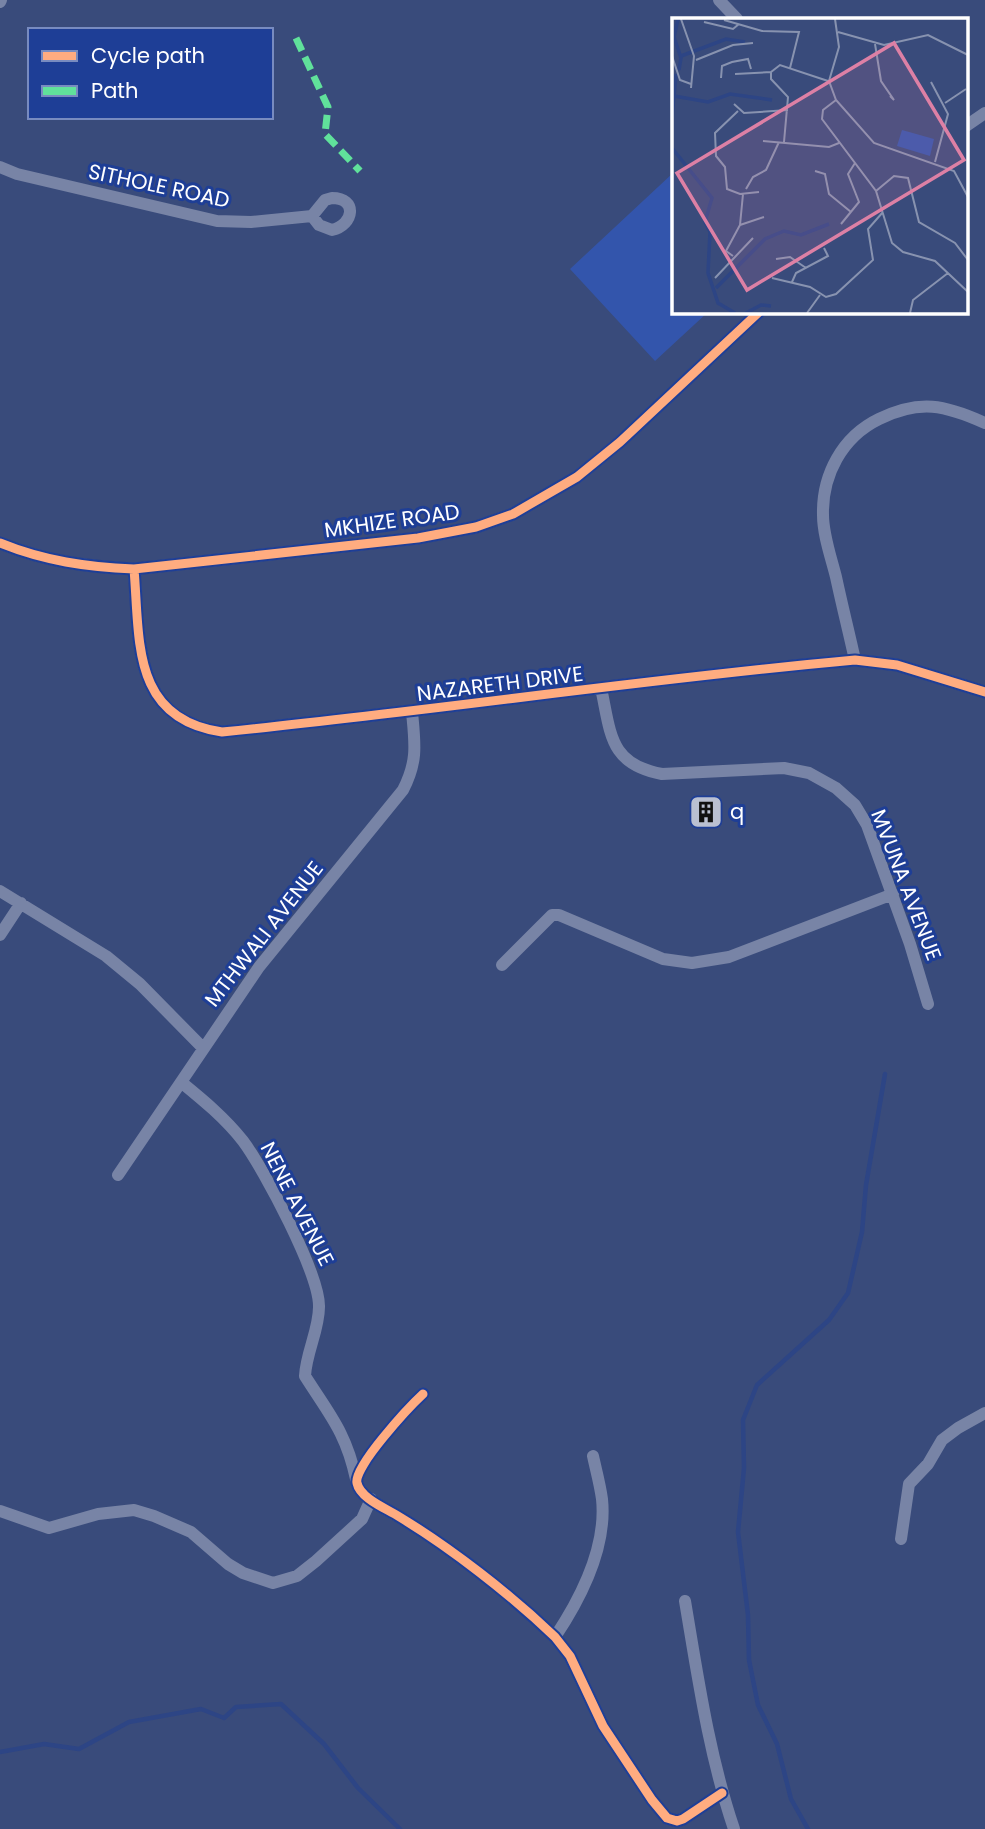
<svg xmlns="http://www.w3.org/2000/svg" width="985" height="1829" font-family="Poppins,sans-serif">
  <style>
    .green { fill: #3355ac }
    .lines { fill: none; stroke-linecap: round; stroke-linejoin: round }
    .stream { stroke: #2d4585; stroke-width: 4.5 }
    .minor { stroke: #7884a6; stroke-width: 12 }
    .quiet { stroke: #60e19b; stroke-width: 7; stroke-dasharray: 14 7; stroke-linecap: butt }
    .cycleway-casing { stroke: #1e3e96; stroke-width: 13 }
    .cycleway { stroke: #ffac80; stroke-width: 9 }
    .labels { text-anchor: middle; stroke-width: 6; stroke-linejoin: round; paint-order: stroke }
    .street-label { font-size: 21px; fill: #fff; stroke: #1e3e96 }
    .poi-label { font-size: 21px; fill: #fff; stroke: #1e3e96; text-anchor: start }
    .inset-river { fill: none; stroke: #2d4585; stroke-width: 3.5 }
    .inset-road { fill: none; stroke: #8893b0; stroke-width: 2 }
    .view { fill: #dd80a5; fill-opacity: 0.15; stroke: #dd80a5; stroke-width: 3.5 }
    .inset-edge { fill: none; stroke: #fff; stroke-width: 3.5 }
  </style>
  <rect width="100%" height="100%" fill="#394b7b"/>
  <path class="green" d="M673,173l1,139h34l-53,49 -85,-92z"/>
  <g class="lines">
    <path class="stream" d="M0,1752l44,-8 35,5 50,-27 72,-13 23,9 12,-11 45,-3 43,40 34,44 42,41
      M808,1829l-17,-30 -14,-55 -19,-39 -9,-45 -1,-45 -10,-83 6,-64 -1,-48 14,-35 72,-65 19,-27 14,-61 4,-47 19,-111"/>
    <path class="minor" d="M719,0l18,19
      M0,2l1,-2
      M966,126l19,-13
      M0,167l17,7 200,47 34,1 61,-6
      M332,198c26,0 22,27 0,32l-13,-5 -7,-9 13,-16z
      M0,543c44,18 87,24 134,26l284,-31 58,-11 37,-13 64,-37 43,-35 139,-130
      M134,569c6,71 -3,150 88,163 211,-21 422,-53 633,-72l42,5 88,27
      M855,660c-6,-27 -13,-55 -19,-83 -5,-20 -13,-42 -13,-62 -1,-40 19,-78 56,-96 41,-20 66,-14 106,4
      M601,688c10,46 8,76 61,86l122,-6 25,5 27,15 19,17 12,20 43,119 18,60
      M0,891l106,65 34,28 63,64
      M0,935l21,-32
      M502,965l50,-50h7l104,44 29,4 37,-6 164,-63
      M181,1082c22,18 44,36 62,59 21,28 77,134 76,166 0,23 -13,46 -14,69 24,38 41,56 51,103
      M118,1175l141,-208 144,-177c15,-29 12,-46 9,-78
      M423,1394c-13,12 -70,73 -66,89 3,15 28,25 41,33 53,32 112,78 157,121l15,19 33,70 49,74 15,18 10,3 6,-2 39,-26
      M0,1511l49,17 49,-14 36,-4 20,6 37,16 37,32 15,9 30,10 24,-7 19,-15 46,-42 9,-20
      M901,1539l8,-55 19,-20 14,-24 16,-12 27,-15
      M685,1601c13,77 24,154 49,228
      M555,1637c26,-39 52,-90 47,-138 -2,-15 -6,-29 -9,-43"/>
    <path class="quiet" d="M296,38l32,69 -3,27 35,37"/>
    <defs>
      <path id="cycleway" d="M0,543c44,18 87,24 134,26l284,-31 58,-11 37,-13 64,-37 43,-35 139,-130
        M134,569c6,71 -3,150 88,163 211,-21 422,-53 633,-72l42,5 88,27
        M423,1394c-13,12 -70,73 -66,89 3,15 28,25 41,33 53,32 112,78 157,121l15,19 33,70 49,74 15,18 10,3 6,-2 39,-26"/>
    </defs>
    <use href="#cycleway" class="cycleway-casing"/>
    <use href="#cycleway" class="cycleway"/>
  </g>
  <defs>
    <symbol id="building-square" viewBox="-11 -11 22 22"><rect x="-9" y="-9" width="18" height="18" rx="4" fill="#bac0d1" stroke="#1e3e96"/><path d="M-4-6H4V6H1V3H-1V6H-4ZM-2.5-4.3h1.7v1.8h-1.7ZM.8-4.3h1.7v1.8H.8ZM-2.5-1h1.7V.8h-1.7ZM.8-1h1.7V.8H.8Z" fill="#111"/></symbol>
  </defs>
  <g fill-rule="evenodd">
    <use href="#building-square" x="687" y="793" width="38" height="38"/>
  </g>
  <g class="labels">
    <g class="street-label">
      <text transform="translate(159 186) rotate(12)" y="7">SITHOLE ROAD</text>
      <text transform="translate(392 521) rotate(-8)" y="7">MKHIZE ROAD</text>
      <text transform="translate(500 684) rotate(-7)" y="7">NAZARETH DRIVE</text>
      <text transform="translate(906 885) rotate(69)" y="7">MVUNA AVENUE</text>
      <text transform="translate(264 934) rotate(-52)" y="7">MTHWALI AVENUE</text>
      <text transform="translate(297 1204) rotate(63)" y="7">NENE AVENUE</text>
    </g>
    <g class="poi-label">
      <text x="730" y="819">q</text>
    </g>
  </g>
  <g transform="translate(672 18)">
    <rect width="296" height="296" fill="#394b7b"/>
    <path d="M230,112l32,9 -4,17 -33,-10z" fill="#3355ac"/>
    <path class="inset-river" d="M6,1l-4,18 7,21 -2,12M9,38l45,-17 19,3M2,78l34,6 22,-8 42,6M0,99l4,-43M0,130l40,50 -7,24 5,10 -2,41 10,30 17,10M44,270l49,-49 19,-8 17,4 28,-11M74,295l15,-8 10,1"/>
    <path class="inset-road" d="M9,1l13,37 -3,32M163,1l4,28 -10,34 7,19 38,43 80,28 14,26M52,2l38,11 37,1 -9,36M32,4l29,7 6,-5M166,14l46,13 44,-10 40,20M203,26l6,37 13,19 -4,-4M0,38l8,24 11,4M24,42l37,-15 20,-2M99,54v7l17,18 -4,45M63,56l36,-2 9,-7 48,16M49,60l1,-12 10,-4 16,-3 3,10M259,64l17,32 -13,48M164,82l-13,10 -1,9 54,72 16,52 11,9 32,9 33,31M273,85l21,-14M62,86l10,9 44,-3M66,93l-23,22 1,23 9,11 2,22 13,5 19,-2M91,123l66,6 10,-4M143,153l10,3 4,20 22,18M74,171l7,-12 13,-7 13,-28M204,173l18,-15 14,2 11,44 36,21 13,17M169,206l18,-22 -11,-28 7,-11M68,207l24,-8M61,238l-7,-5 14,-26 3,-31M104,241l14,-2 16,11M43,260l38,-40M100,260l38,9 16,10 10,-3 37,-34 -5,-31 15,-17M120,264l4,-9 32,-17 -4,-8M135,295l13,-18M238,295l3,-13 35,-27"/>
    <path class="view" d="M222,25l70,117 -217,130 -70,-117z"/>
    <rect width="296" height="296" class="inset-edge"/>
  </g>
  <rect x="28" y="28" width="245" height="91" fill="#1e3e96" stroke="#788bc0" stroke-width="2"/>
  <rect x="42" y="51" width="35" height="10" fill="#ffac80" stroke="#788bc0" stroke-width="2"/>
  <text x="91" y="63" font-size="21" fill="#ffffff">Cycle path</text>
  <rect x="42" y="86" width="35" height="10" fill="#60e19b" stroke="#788bc0" stroke-width="2"/>
  <text x="91" y="98" font-size="21" fill="#ffffff">Path</text>
</svg>
